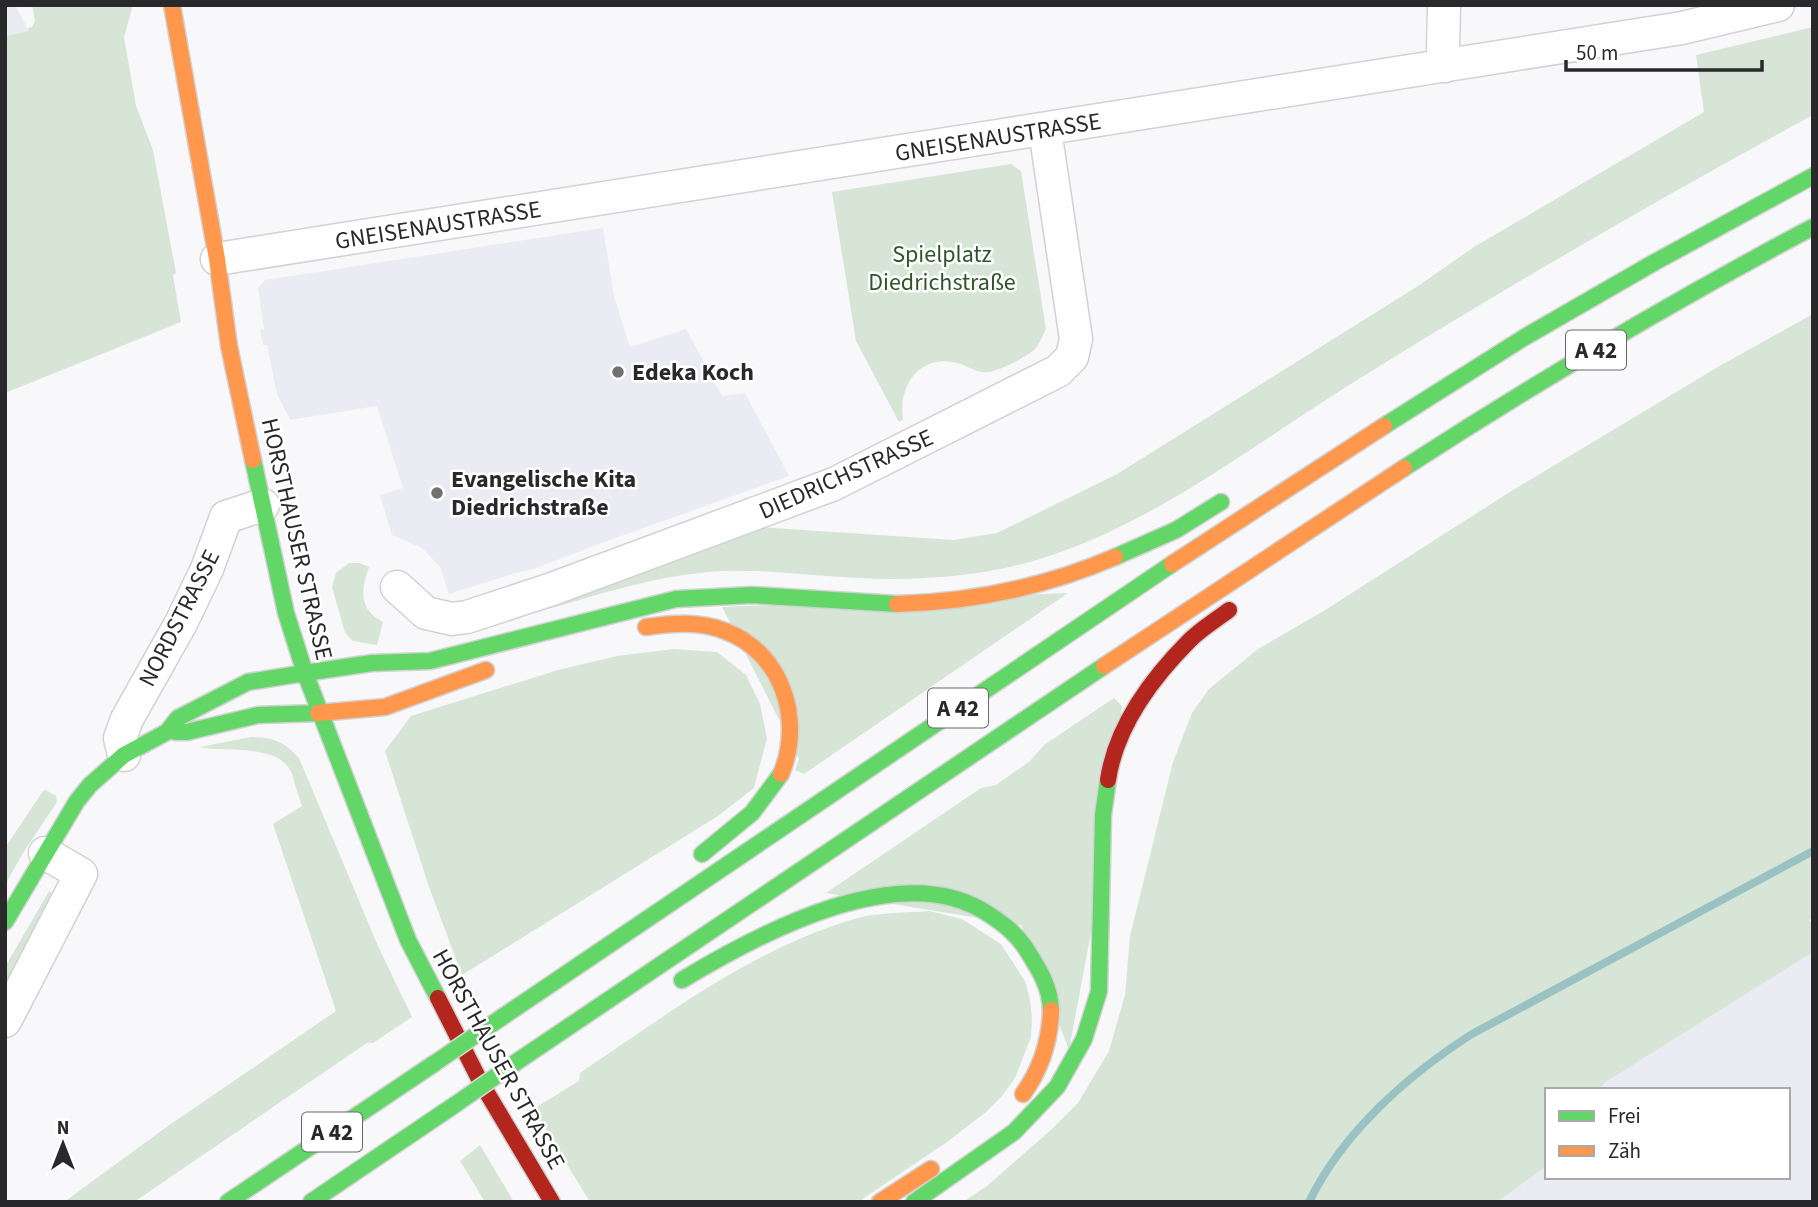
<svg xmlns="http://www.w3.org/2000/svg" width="1818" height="1207" font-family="'Source Sans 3',sans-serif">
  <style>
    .built { fill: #ebebf3 }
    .green { fill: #d6e5d6 }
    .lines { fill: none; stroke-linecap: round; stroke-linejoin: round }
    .stream { stroke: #9bc2c3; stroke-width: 8 }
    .street-casing { stroke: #d2d2d4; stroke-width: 35 }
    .fast-casing { stroke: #d2d2d4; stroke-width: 19 }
    .slow-casing { stroke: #d2d2d4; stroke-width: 19 }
    .jam-casing { stroke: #d2d2d4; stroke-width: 19 }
    .street { stroke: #fefefe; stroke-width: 32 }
    .fast { stroke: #63d668; stroke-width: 16 }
    .slow { stroke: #ff974d; stroke-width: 16 }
    .jam { stroke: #b3261e; stroke-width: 16 }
    .fast-bridge-casing { stroke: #d6d6d7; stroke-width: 19; stroke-linecap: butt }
    .fast-bridge { stroke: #63d668; stroke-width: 16 }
    .poi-dot { fill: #717173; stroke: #fff; stroke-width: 2.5 }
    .labels { text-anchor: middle; stroke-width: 5; stroke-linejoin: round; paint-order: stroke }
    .shield { fill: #fff; stroke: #69686a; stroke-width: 2 }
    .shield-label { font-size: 23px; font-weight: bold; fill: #29282a }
    .street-label { font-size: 24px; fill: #29282a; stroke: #fff }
    .park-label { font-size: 24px; fill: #2e5728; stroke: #fff }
    .poi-label { font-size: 24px; font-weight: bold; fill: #29282a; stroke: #fff; text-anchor: start }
  </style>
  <rect width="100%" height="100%" fill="#f8f8fb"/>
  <path class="built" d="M5,5h10l14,26 -24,5z
    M603,228l11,68 16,51 56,-18 36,67 23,-3 44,83 -190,68 -65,25 -22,5 -63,20 -9,-27 -18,-19 -30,-13 -12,-40 23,-7 -26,-82 -87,14 -13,-26 -10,-49h-4l-3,-15 4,-1 -6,-41 7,-8z
    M1813,952v250h-316l50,-36v11h241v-87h-188l4,-7z"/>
  <path class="green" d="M32,5h101l-9,32 12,69 17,44 23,123 -3,2 8,47 -176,71v-357l24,-5 -1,-3 4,-1 3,-6z
    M1813,27v88c-153,83 -303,170 -451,262 -104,64 -203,145 -322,182 -59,18 -122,22 -183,19 -45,-2 -91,-9 -136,-7 -69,4 -135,28 -201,46l47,-23 190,-67 197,13 43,-7 120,-59 301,-188 56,-39 230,-135 -8,-57z
    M1011,164l10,7 25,158c-3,6 -6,14 -10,19 -5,7 -38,23 -47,24 -13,2 -23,-8 -36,-10 -36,-6 -55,26 -50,58l-4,2 -43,-81 -24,-149z
    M1813,314v604l-4,2 4,5v27l-209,131 -4,7h-53v76l-50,36h-534l24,-16 65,-57 26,-26 31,-52 16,-56 5,-59 43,-174 19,-49 17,-24 49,-40 64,-37 191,-122 203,-122z
    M349,563h10l10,4c-8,23 -11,42 14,55l-6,23 -24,-4 -8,-8 -13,-46 4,-14z
    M1068,593l-264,181 -9,-4 4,-11 -77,-152z
    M674,649l43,3 29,23 14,29 7,34 -13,50 -36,28 -256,159 -33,-88 -44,-136 26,-35 147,-46 59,-14z
    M1114,698l8,8 -29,216 -24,128 -48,-125 -195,-32 155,-105 15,-3 34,-24 14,-16z
    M251,737c21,0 34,5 48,21l79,188 34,71 -39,26h-6l-233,159h-70l104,-76 168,-115 -63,-187 29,-18c-4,-11 -7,-22 -10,-32 -12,-32 -68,-21 -92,-27z
    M46,790l10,6 1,6 -34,51 -18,32v-37l38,-57z
    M49,891l4,3 -48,115v-42z
    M929,911l33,8 39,25 24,37 5,18 2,19 -1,19 -16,41 -13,18 -16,16 -39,30 -89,60h-268l-57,-93 46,-28 1,-8c86,-58 173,-124 274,-154 23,-7 51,-6 75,-8z
    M480,1145l34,57h-29l-25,-41z"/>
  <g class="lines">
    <path class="stream" d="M1309,1202c34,-70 99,-127 163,-168l341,-183"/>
    <defs>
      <path id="street" d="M1444,5l-1,44 2,17
        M217,259l1465,-231 96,-23
        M397,587l29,26 26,6 15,-2 85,-28 282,-105 224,-113 14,-14 4,-18 -31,-209
        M124,755l-4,-17 7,-19 54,-96 26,-54 19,-52 37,-12
        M5,1021l76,-147 -36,-21"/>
      <path id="fast" d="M1384,426l141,-89 130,-75 158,-86
        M253,460l33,153 19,60 103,267 30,58
        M1404,468c133,-86 269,-167 409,-241
        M1115,557l61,-27 45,-28
        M305,673l67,-10 58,-2 246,-62 76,-4 145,9
        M176,732h11l71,-17 60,-2
        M702,854l50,-41 29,-39
        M5,922l72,-121 13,-16 34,-30 43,-23 11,-14 70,-36 57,-9
        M682,980c78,-47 221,-125 308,-65 15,10 25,18 35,32 13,21 25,38 26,63
        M489,1026l683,-462
        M509,1067l595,-401
        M228,1202l207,-139
        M311,1202l145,-98
        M914,1202l100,-70 43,-45 27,-48 15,-48 4,-176 5,-35"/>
      <path id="slow" d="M172,5l45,254 12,87 24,114
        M1172,564l212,-138
        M897,604c76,-2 148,-17 218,-47
        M646,627c27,-4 54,-6 79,4 57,21 79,89 56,143
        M1104,666l300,-198
        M318,713l67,-6 101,-37
        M1023,1094c18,-25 27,-53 28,-84
        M880,1202l51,-33"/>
      <path id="jam" d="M1108,780c8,-54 44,-102 82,-140 11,-11 26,-20 39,-30
        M438,998l42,83 72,121"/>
    </defs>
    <use href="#street" class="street-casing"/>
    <use href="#fast" class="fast-casing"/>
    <use href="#slow" class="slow-casing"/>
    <use href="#jam" class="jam-casing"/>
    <use href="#street" class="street"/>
    <use href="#fast" class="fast"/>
    <use href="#slow" class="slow"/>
    <use href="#jam" class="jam"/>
    <defs>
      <path id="fast-bridge" d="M435,1063l54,-37
        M456,1104l53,-37"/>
    </defs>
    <use href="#fast-bridge" class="fast-bridge-casing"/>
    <use href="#fast-bridge" class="fast-bridge"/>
  </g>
  <g class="poi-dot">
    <circle cx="618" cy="372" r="7"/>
    <circle cx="437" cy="493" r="7"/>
  </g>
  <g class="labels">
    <g class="shield">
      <rect x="1566" y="330.5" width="60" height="39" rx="5"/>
      <rect x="928" y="688.5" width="60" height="39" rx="5"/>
      <rect x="302" y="1112.5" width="60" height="39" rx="5"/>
    </g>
    <g class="shield-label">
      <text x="1596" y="358">A 42</text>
      <text x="958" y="716">A 42</text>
      <text x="332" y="1140">A 42</text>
    </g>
    <g class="street-label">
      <text transform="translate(998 137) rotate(-9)" y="8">GNEISENAUSTRASSE</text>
      <text transform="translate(438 225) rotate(-9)" y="8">GNEISENAUSTRASSE</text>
      <text transform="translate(846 474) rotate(-24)" y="8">DIEDRICHSTRASSE</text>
      <text transform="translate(297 539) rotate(77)" y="8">HORSTHAUSER STRASSE</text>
      <text transform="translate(179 618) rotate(-63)" y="8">NORDSTRASSE</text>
      <text transform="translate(499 1059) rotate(61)" y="8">HORSTHAUSER STRASSE</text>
    </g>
    <g class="park-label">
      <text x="942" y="262">Spielplatz<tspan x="942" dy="28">Diedrichstraße</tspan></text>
    </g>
    <g class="poi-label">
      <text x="632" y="380">Edeka Koch</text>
      <text x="451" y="487">Evangelische Kita<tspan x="451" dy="28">Diedrichstraße</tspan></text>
    </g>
  </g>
  <rect width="1818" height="1207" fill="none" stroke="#29282a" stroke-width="14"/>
  <rect x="1545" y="1088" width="245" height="91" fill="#ffffff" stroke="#a9a9aa" stroke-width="2"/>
  <rect x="1559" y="1111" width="35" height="10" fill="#63d668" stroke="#a9a9aa" stroke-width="2"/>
  <text x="1608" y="1123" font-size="21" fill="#29282a">Frei</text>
  <rect x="1559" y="1146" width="35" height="10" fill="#ff974d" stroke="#a9a9aa" stroke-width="2"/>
  <text x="1608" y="1158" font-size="21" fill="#29282a">Zäh</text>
  <g transform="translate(63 1144)" stroke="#ffffff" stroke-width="5" paint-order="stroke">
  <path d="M0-5L12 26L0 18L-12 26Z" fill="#29282a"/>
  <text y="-10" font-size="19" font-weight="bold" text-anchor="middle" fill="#29282a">N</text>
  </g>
  <path d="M1566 60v10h196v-10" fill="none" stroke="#29282a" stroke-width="3.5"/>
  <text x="1576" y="60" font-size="21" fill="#29282a" stroke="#ffffff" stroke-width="5" paint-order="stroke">50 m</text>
</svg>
